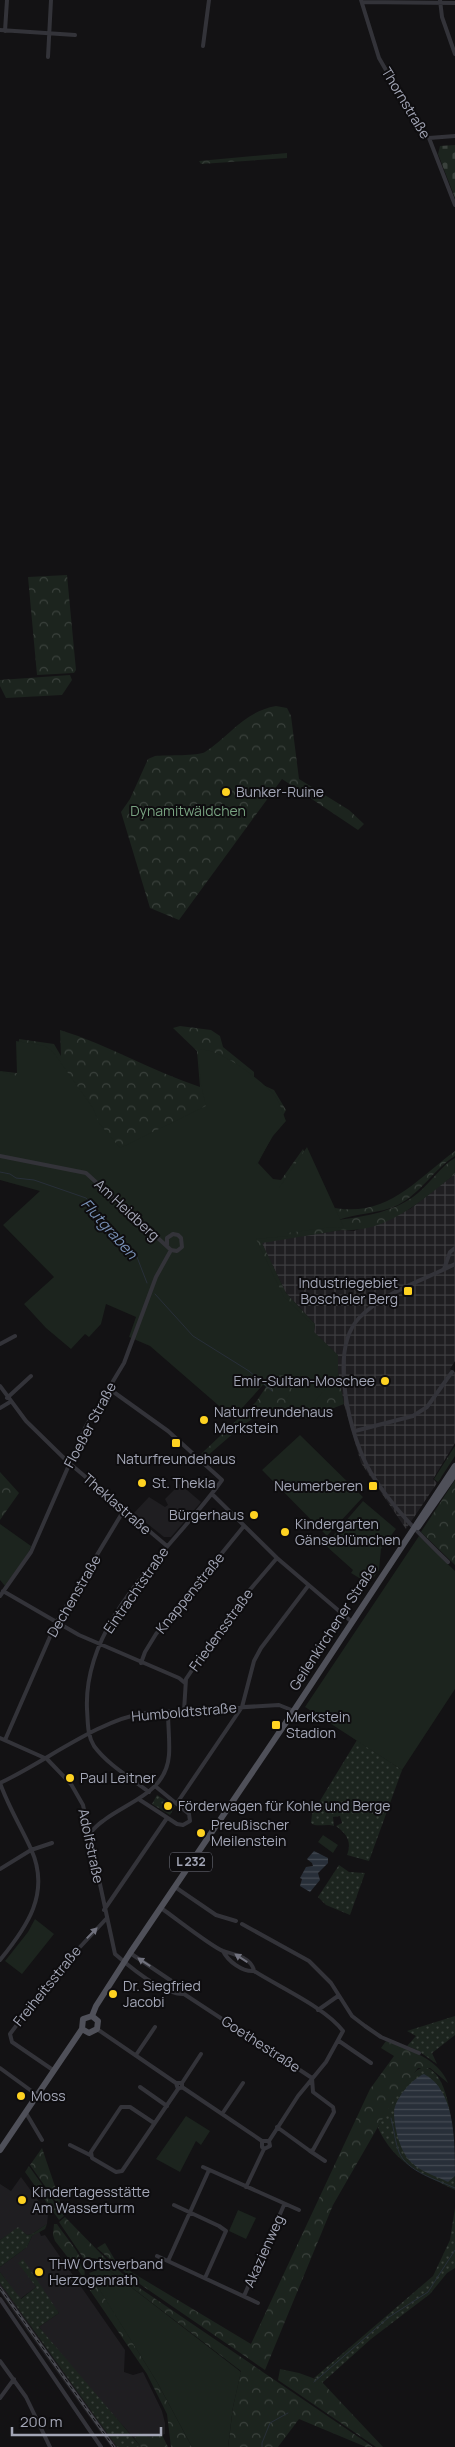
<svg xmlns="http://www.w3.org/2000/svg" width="455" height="2447" font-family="Manrope,sans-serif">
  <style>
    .built { fill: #1f1e21 }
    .industrial { fill: url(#industrial-grid) }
    .grass { fill: url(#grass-dots) }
    .forest { fill: url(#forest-crowns) }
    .cemetery { fill: url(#cemetery-stones) }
    .green { fill: #1c241e }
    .water { fill: url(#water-rules) }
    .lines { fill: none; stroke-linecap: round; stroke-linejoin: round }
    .stream { stroke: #282f39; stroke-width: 1 }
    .minor { stroke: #333339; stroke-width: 4 }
    .primary { stroke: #4f5059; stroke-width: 6 }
    .rail-casing { stroke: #484950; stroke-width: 3 }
    .rail { stroke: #0e0d0f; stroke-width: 1; stroke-dasharray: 4; stroke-linecap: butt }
    .oneway { fill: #71727e }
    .poi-dot { fill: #fed221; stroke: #0e0d0f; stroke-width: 2 }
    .labels { text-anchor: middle; stroke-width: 4; stroke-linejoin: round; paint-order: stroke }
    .shield { fill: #0e0d0f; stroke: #767884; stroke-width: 1 }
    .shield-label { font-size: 12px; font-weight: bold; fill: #a3a6b6 }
    .street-label { font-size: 14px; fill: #a3a6b6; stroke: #0e0d0f }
    .poi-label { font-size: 14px; fill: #a3a6b6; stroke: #0e0d0f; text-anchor: start }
    .park-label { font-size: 14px; fill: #78a281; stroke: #0e0d0f }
    .water-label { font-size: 15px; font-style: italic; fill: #778fb4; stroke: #0e0d0f }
  </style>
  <defs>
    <pattern id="industrial-grid" width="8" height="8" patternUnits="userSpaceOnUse" patternTransform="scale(1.25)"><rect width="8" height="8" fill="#1f1e21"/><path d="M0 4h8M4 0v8" fill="none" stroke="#3c3c3f"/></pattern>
    <pattern id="grass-dots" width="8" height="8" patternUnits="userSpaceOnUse" patternTransform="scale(1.25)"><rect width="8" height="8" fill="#1c241e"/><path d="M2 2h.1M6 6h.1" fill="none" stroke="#3a413c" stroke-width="1.8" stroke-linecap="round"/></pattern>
    <pattern id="forest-crowns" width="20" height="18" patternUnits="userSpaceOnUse" patternTransform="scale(1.25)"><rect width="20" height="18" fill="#1c241e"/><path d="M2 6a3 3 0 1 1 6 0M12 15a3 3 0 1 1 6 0" fill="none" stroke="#3a413c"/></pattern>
    <pattern id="cemetery-stones" width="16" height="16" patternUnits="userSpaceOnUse" patternTransform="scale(1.25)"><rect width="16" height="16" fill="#1c241e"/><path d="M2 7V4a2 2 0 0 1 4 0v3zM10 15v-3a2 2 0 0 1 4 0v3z" fill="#3a413c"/></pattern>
    <pattern id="water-rules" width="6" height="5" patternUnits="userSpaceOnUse" patternTransform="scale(1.25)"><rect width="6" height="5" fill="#282f39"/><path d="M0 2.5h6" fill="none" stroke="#444a53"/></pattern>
  </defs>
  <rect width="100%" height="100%" fill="#131214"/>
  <path class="built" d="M180,1484l21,18 -30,35h-7l-30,-24 15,-16 16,10 3,-2 -3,-6z
    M21,2177l27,37 -1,10 -15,10 -5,1 -9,-7 -18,12v-56l11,7z
    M39,2231l2,5 4,-1 80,115 -1,22 9,3 10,-3 19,39 3,12v11l-3,1 -13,2 -9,-4 -6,5 -53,-59 -42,-52 20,-14 -40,-50 17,24 -16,12 -20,-27v-5l27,-20 5,-11z
    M0,2283l45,64 72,100h-6l-96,-133 -15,-22z"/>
  <path class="industrial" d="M455,1174v187l-5,8 5,3v71l-22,36 4,4 -31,46 -45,-66 -17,-59 -6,-32 -24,-39 1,-9 -29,-31 -25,-51 81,-12 12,1 56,-22z"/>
  <path class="grass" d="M357,1740l45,30 -33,91 -22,-6c5,-13 0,-21 -11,-29l6,-3 -2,-7 -7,1 1,9c-7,-3 -17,2 -23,-3l1,-9z
    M157,1795l18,11 -5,9 -18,-11z
    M339,1865l10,7 16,1 -15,42 -24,-10 -8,-8z
    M455,2016v19l-23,18 5,11 -20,-14 -10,-4 9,-10 -9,-5z
    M424,2067c31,5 31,92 31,123 -34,-17 -60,-26 -77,-62 7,-17 29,-57 46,-61z
    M455,2208v60l-8,5 -17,21 -59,45 -49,44 -8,-5 119,-102 17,-36z
    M47,2224l-2,5 -13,7 -5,11 -27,20v-27l18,-13 9,8 5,-1z
    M23,2259l36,54 -20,14 102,120h-24l-117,-164v-11l21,27 15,-12 -18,-24z"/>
  <path class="forest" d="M287,153v5l-86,6 -2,-3z
    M67,575l9,95 -2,3 -37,2 -9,-98z
    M70,675l2,5 -10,15 -56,3 -6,-12v-6z
    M276,706l11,2 4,8 8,63 50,31 15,14 -6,6 -76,-51 -103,141 -29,-12 -29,-96 9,-13 18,-40 7,-3c10,-1 44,0 50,-4 26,-17 38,-40 71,-46z
    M180,1026l31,4 9,6 3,11 31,25v9l20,9 12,20 -28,53 15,16 8,1 22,-31 14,31 8,26c60,15 87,-23 130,-55v5c-21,13 -34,37 -57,49 -19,9 -41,8 -60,15 29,-4 57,-8 80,-27 13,-11 23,-27 37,-35v16c-33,26 -68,59 -113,56l-80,13 24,50 29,31 -1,9 24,39 6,32 -38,15 -11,-12 -27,3 -6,3 -19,12 -37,32 -5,-3 55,-52 10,-15 -18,-14 -130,-223 -118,-79 17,2 2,-34 35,5 7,12 -1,-26c49,15 92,41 140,57l-3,-36 -24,-23z
    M455,1446v10l-17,26 -4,-3z
    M0,1472l19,21 -19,27z
    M455,1480v85l-34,-33z
    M386,2041c22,8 53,18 62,42l-18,-15h-12l-24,31 -61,106 -68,165 -134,-92 -34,-30 8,-5 10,17 18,13 118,71 119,-255 24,-33 -13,-8z
    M42,2148l22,65 -34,-48z
    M29,2166l35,50 -5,4 -34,-48z
    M65,2217l43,44v1l-14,-4 -10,1 -25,-37z
    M54,2224h3c9,14 32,37 27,54l-29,-37 -2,-6z
    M111,2264l30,25 232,158h-7l-67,-28 -21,28h-50l5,-40 8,-36 -136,-104z
    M94,2280l63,102 35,65h-21l-4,-33 -20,-40 -60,-88z
    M280,2369l19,4 22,8 62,66h-7l-98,-67z
    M140,2433l9,4 13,-2 6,12h-27l-7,-9z"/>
  <path class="cemetery" d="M455,145v53l-17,-44 2,-8z"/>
  <path class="green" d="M16,1041l29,5 8,6 40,56 6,15 21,25 86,-42 -5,-21 -3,-31 2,-4c17,-4 68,34 77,49 4,7 6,15 9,22l-13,15 -17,29 23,23 28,-41 37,81 -13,-1 -44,6 1,3 -32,3 28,58 28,27v6l26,25v18l-34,42 -18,-15 6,-9 -1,-11 -11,-7 -8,2 -39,43 -83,-72 -21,-9 7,-20 -30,-13 -5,20 -12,13 -4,-3 -14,15 -25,-21 -22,-24 30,-27 -51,-52 37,-34 -40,-11v-109l17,5z
    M300,1435l63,62 -36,39 -65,-66z
    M363,1501l33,28 -15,20 -2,21 -10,14 -18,-11 2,-3 -28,-25z
    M0,1524l31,22 -2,6 -24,34 -5,-6z
    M419,1536l36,35v118l-53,81 -97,-63z
    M323,1835l15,10 -5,8 -15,-11z
    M35,1919l19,15 -32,40 -17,-13 23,-29z
    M186,2116l24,15 -9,14 -5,-4 -16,31 -24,-13z
    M238,2210l18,8 -10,21 -17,-8z
    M105,2267l136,105 -8,35 -5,40h-36l-35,-65 -68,-109z"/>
  <path class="water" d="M314,1851l14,7v5l-10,10 2,7 -10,12 -10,-6 2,-7 -2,-1 6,-11 7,-1 -1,-3 -5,-4z
    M424,2074c31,16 31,66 31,102l-7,6c-12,-6 -27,-10 -37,-20 -11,-10 -17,-35 -17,-50 1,-14 18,-33 30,-38z"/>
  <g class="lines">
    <path class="stream" d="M0,1172l10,2 6,4 18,2 52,18 21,24 16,23 14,12 10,26
      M155,1294l38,42 56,35 23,20
      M391,2118c3,11 4,24 8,34 8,20 39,28 56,36
      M314,2382l75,-65 39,-25 27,-42
      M262,2447v-4l8,-20 18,-10"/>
    <path class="minor" d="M361,0l18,58 43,74 7,6 26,67
      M440,0l2,17 13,37
      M362,2l93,1
      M0,30l75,5
      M5,31l2,-31
      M203,46l6,-46
      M48,57l3,-57
      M429,138l26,-2
      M0,1156l86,17 85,77
      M167,1245v-7l6,-4 5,1 3,3 1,9 -5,4 -6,-1
      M444,1269l6,-17 5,-4
      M0,1344l15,-8
      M0,1386l26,35 42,41 99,84
      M108,1388l60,43 54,49c-48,68 -139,138 -135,229 1,13 0,26 7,37 14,19 37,32 55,46
      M7,1398l24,-22
      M0,1408l10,-6
      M355,1431l58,-15 14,-9 25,-35
      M212,1494l65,64 75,64
      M448,1562c-28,-27 -56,-55 -77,-89 -21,-35 -43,-122 -12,-155 25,-26 65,-38 96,-54
      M3,1591l76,44 100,43 6,5
      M0,1596l31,-44 55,-126 38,-63 32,-86 15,-27
      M141,1663l4,-11 11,-18 88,-108
      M184,1711l2,-32 45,-67 46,-54
      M0,1738l47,21 24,25 12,21 32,149c16,14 48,41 69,40
      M5,1740l51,-117 68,-113
      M0,1783c45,-21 98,-63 145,-70l134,-8 15,6
      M0,1783c8,23 21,44 31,66 20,44 -4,78 -31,111
      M140,1800l37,24 6,1 7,-4 -1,-7 -34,-28
      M177,1803l65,-96 12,-46 7,-13 47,-62
      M89,1834c4,-4 9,-10 14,-13 26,-20 63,-28 66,-66 1,-14 -1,-29 -1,-43
      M0,1869l31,-19 21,-7
      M175,1887l41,28 20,6
      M161,1908c13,9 51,39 62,43 11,3 29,7 31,20
      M104,1910l63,-92
      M242,1924l67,37 22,22 21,33 13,10 16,11 38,16
      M223,1951c5,10 19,21 31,20 25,16 72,37 89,60l-17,31 -28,34 -29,45
      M130,1953l49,33 5,8 128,84
      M318,2010l20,-14
      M97,2029l79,54h6v4l-4,2 -2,-6
      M339,2041l32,22
      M136,2055l19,-28
      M0,2068l37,27
      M53,2070l-41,-28 -2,-8 45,-60 51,-55
      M182,2083l19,-29
      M140,2087l27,19
      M182,2087l80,54h7l1,5 -6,3 -2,-2v-6
      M26,2113l16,27
      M222,2114l21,-31
      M154,2123l-24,-16h-9l-30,45 1,6 24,14 6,-1 56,-82
      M277,2127l33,24 3,-1 21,-38 -1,-5 -20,-15 -1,-14
      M70,2145l20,10
      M310,2151l15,10
      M203,2167l96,43
      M246,2187l18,-38
      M174,2205l45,21 7,5 -21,47
      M157,2256l101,47
      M168,2261l41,-91
      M244,2296l40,-91
      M0,2299l101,148
      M0,2361l26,36 24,50
      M0,2398l14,-19"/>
    <path class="primary" d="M418,1527l37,-53
      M92,2016l4,-10 34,-53 159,-235 166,-252
      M82,2029l7,4 8,-4 1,-8 -6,-5
      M82,2029l1,-10 9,-3
      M0,2150l82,-121"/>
    <defs>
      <path id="rail" d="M0,2288l114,159"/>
    </defs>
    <use href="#rail" class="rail-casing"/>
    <use href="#rail" class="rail"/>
  </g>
  <defs><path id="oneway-solid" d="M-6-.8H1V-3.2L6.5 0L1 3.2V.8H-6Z" transform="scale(1.25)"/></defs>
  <g class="oneway">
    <use href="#oneway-solid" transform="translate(92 1933) rotate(-46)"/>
    <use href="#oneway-solid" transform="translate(241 1958) rotate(-147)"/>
    <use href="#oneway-solid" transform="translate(144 1962) rotate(-147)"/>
  </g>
  <g class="poi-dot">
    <circle cx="226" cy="792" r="5"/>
    <rect x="403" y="1286" width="10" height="10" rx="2.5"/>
    <circle cx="385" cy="1381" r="5"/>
    <circle cx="204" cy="1420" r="5"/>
    <rect x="171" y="1438" width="10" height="10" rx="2.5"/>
    <circle cx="142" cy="1483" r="5"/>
    <rect x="368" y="1481" width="10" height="10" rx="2.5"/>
    <circle cx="254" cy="1515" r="5"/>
    <circle cx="285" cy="1532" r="5"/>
    <rect x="271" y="1720" width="10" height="10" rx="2.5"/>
    <circle cx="70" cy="1778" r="5"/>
    <circle cx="168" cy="1806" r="5"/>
    <circle cx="201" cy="1833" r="5"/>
    <circle cx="113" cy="1994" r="5"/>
    <circle cx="21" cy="2096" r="5"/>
    <circle cx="22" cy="2200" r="5"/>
    <circle cx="39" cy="2272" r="5"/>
  </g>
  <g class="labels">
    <rect class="shield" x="170" y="1852.5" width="42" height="19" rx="4"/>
    <g class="shield-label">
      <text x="191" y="1866">L 232</text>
    </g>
    <g class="street-label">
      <text transform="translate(406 103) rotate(59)" y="5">Thornstraße</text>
      <text transform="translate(127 1210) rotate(43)" y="5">Am Heidberg</text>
      <text transform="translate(90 1425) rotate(-62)" y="5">Floeßer Straße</text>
      <text transform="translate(117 1504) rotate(41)" y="5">Theklastraße</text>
      <text transform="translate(136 1590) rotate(-55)" y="5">Eintrachtstraße</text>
      <text transform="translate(190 1593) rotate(-51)" y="5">Knappenstraße</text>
      <text transform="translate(74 1596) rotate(-60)" y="5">Dechenstraße</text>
      <text transform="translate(333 1627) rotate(-57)" y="5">Geilenkirchener Straße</text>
      <text transform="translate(221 1630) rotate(-54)" y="5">Friedensstraße</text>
      <text transform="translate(184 1712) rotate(-5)" y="5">Humboldtstraße</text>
      <text transform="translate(91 1846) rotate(78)" y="5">Adolfstraße</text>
      <text transform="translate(47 1986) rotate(-51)" y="5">Freiheitsstraße</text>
      <text transform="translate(261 2044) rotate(33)" y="5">Goethestraße</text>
      <text transform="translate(264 2251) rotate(-66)" y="5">Akazienweg</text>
    </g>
    <g class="poi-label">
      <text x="236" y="797">Bunker-Ruine</text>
      <text x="398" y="1288" text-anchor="end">Industriegebiet<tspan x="398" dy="16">Boscheler Berg</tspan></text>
      <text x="375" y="1386" text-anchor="end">Emir-Sultan-Moschee</text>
      <text x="214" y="1417">Naturfreundehaus<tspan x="214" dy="16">Merkstein</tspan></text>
      <text x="176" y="1464" text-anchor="middle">Naturfreundehaus</text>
      <text x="152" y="1488">St. Thekla</text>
      <text x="363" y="1491" text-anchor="end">Neumerberen</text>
      <text x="244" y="1520" text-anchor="end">Bürgerhaus</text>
      <text x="295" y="1529">Kindergarten<tspan x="295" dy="16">Gänseblümchen</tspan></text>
      <text x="286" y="1722">Merkstein<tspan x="286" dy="16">Stadion</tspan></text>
      <text x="80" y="1783">Paul Leitner</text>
      <text x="178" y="1811">Förderwagen für Kohle und Berge</text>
      <text x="211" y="1830">Preußischer<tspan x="211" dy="16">Meilenstein</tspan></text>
      <text x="123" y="1991">Dr. Siegfried<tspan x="123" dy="16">Jacobi</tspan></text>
      <text x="31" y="2101">Moss</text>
      <text x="32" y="2197">Kindertagesstätte<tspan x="32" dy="16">Am Wasserturm</tspan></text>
      <text x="49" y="2269">THW Ortsverband<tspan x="49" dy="16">Herzogenrath</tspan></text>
    </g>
    <g class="park-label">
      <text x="188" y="816">Dynamitwäldchen</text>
    </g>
    <g class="water-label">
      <text transform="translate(109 1229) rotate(48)" y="5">Flutgraben</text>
    </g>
  </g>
  <path d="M12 2427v8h149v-8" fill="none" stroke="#a3a6b6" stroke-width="2.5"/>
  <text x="20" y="2427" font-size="15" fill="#a3a6b6" stroke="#0e0d0f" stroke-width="4" paint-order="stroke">200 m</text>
</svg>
